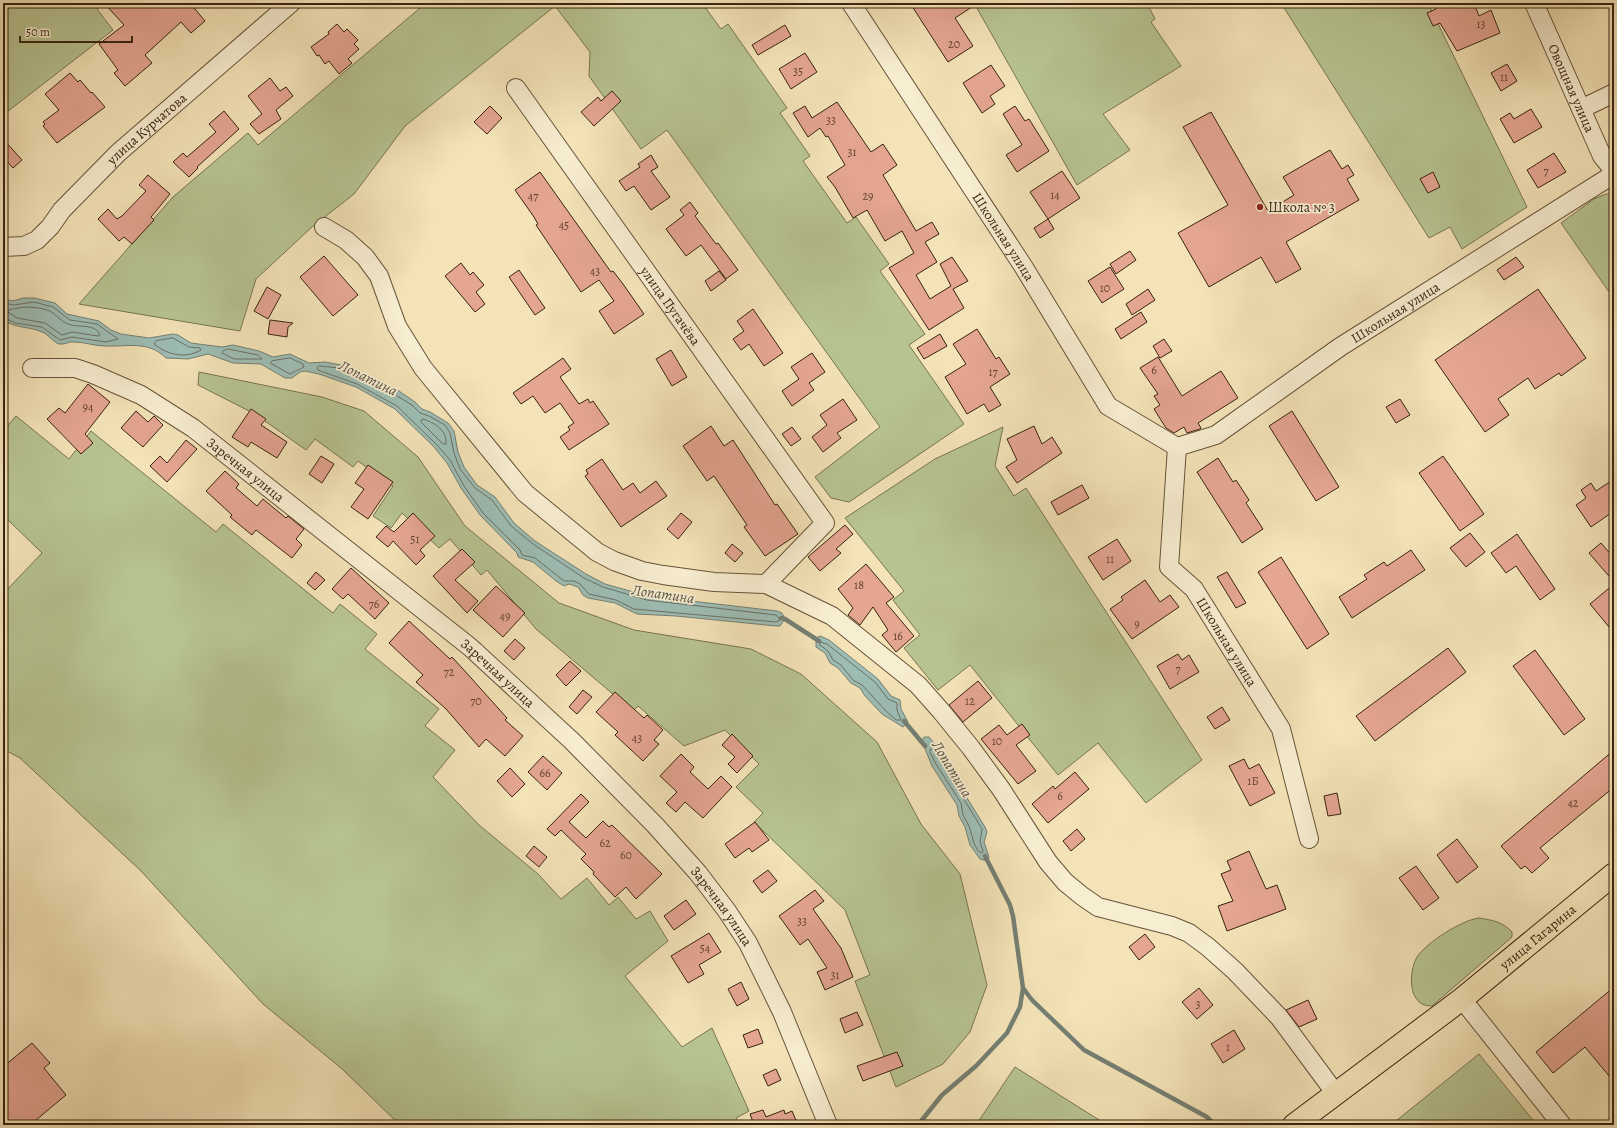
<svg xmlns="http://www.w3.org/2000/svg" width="1617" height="1128" font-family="Alegreya,serif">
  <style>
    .green { fill: #b7c491; stroke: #787451 }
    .water { fill: #9dbdb5; stroke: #757f73 }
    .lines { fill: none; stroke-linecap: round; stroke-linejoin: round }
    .shore { stroke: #6b7063; stroke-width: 1 }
    .stream { stroke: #757f73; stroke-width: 4.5 }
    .building { fill: #e4a591; stroke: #392311 }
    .minor-casing { stroke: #68533a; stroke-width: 20 }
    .major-casing { stroke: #392311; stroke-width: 24 }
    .minor { stroke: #f7edd0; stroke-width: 18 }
    .major { stroke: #f3e3b7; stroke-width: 22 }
    .poi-dot { fill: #8f2418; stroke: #f7edd0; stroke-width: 1.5 }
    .labels { text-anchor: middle; stroke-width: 3.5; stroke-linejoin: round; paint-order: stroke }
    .number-label { font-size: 12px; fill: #644431 }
    .street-label { font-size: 14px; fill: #392311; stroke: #f7edd0 }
    .poi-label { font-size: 14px; fill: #392311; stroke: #f7edd0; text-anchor: start }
    .water-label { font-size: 15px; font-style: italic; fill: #575142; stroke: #f7edd0 }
  </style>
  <rect width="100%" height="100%" fill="#f3e3b7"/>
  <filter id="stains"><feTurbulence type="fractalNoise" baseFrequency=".005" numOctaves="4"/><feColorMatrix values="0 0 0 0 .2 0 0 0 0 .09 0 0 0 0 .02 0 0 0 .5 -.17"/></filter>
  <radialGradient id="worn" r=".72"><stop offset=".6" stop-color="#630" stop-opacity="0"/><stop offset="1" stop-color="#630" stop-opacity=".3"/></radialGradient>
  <path class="green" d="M3,3h101l-7,6 16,21 -110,85z
    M426,3h276l19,26 7,-5 59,84 -7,5 30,43 -7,5 44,62 9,-6 33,47 -9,7 45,63 -16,11 55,79 -115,78 -18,-4 -16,-21 65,-50 -213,-297 -26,19 -52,-73 1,-24 -35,-46 -150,120 -51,68 -42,33 -56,52 -16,52 -161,-27 94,-107 75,-64 10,12z
    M974,3h173l8,16 -4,3 30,44 -78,48 27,36 -53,35z
    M1281,3h147l99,204 -65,42 -12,-22 -21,11z
    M1606,194h8v105l-53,-76 33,-24z
    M199,372l123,25 42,14 54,46 47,69 94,77 75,27 117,19 50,25 76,68 44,82 39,50 27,111 -17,47 -27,32 -47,23 -41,-106 15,-6 -25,-65 -91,-88 9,-9 -27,-26 23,-23 -34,-34 -41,16 -46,-40 -5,5 -97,-82 -49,-59 -6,5 -31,-36 -11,9 -37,-35 -11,15 -18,-12 20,-30 -35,-25 -5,6 -38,-28 -9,11 -51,-36 -57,-29z
    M16,416l53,43 22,-28 125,101 7,-8 110,89 7,-9 37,30 -12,15 74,60 -14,17 30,24 -22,27 46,48 59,49 23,25 26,-21 22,27 9,-8 18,22 14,-8 18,30 -43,35 57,71 30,-19 37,83 -13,7 3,7h-339l-59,-57 -78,-64 -122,-133 -121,-113 -17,-9v-155l39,-41 -39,-38v-84z
    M1003,427l-8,39 19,30 12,-8 176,272 -56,43 -48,-60 -40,32 -88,-110 -32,25 -34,-42 16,-13 -27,-35 11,-9 -59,-73 90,-59z
    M1479,918c13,2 24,4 33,14v5l-80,69c-24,1 -24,-33 -15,-49 10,-15 45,-37 62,-39z
    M1479,1054l58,71h-146z
    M1015,1067l92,58h-131z"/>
  <path class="water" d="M23,298h11l21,5 12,11 32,7 12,9 10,4 28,4 24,-4 5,1 13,8 31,4 11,-2 26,6 14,6 17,-3 19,9 16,-1 16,3 18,10 21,6 19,10 16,11 7,7 8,3 18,11 6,8 4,21 6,15 13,18 18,12 19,26 21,18 51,33 19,10 43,12 129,15 5,2 3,6 -5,7h-4l-100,-10 -39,-2 -22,-11 -27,-5 -5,-3 -5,-8 -9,-3 -5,2 -8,-5 -23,-19 -15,-5 -1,-4 -37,-38 -19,-27 -14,-25 -13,-16 -39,-38 -39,-22 -37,-13 -14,-3 -5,1 -8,6h-7l-24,-14 -28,-1 -25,-9 -20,5 -22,-1c-18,-18 -39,-11 -61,-12 -10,0 -21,-4 -31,-4 -5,-1 -9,3 -15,2 -6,-2 -11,-10 -17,-12 -14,-6 -24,-3 -39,-12v-21l10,2z
    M820,636l9,4 49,39 13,17 9,4 1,9 7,13 -5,5 -21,-13 -17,-18 -5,-8 -9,-5 -13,-15 -8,-5 -5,-10 -9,-6v-9z
    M924,737h5l27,33 6,20 23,37 2,5 -3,10 5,15 -2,4 -7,-2 -10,-14 -5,-18 -6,-11 -2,-11 -25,-39 -10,-25z"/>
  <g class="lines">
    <path class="shore" d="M3,303l11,2 20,-3 19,5 17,13 27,4 21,15 -12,3 -34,-5 -12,3 -18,-13 -27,-4 -12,-6
      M25,307c8,0 21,1 28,6 5,4 9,9 15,11 10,4 27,-1 32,11l-2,1 -26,-4 -10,3 -17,-12 -28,-5 -9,-6 1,-2z
      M173,338l16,9 11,1 1,2c-16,9 -33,5 -47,-6l2,-3z
      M228,349l30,6 4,4h-28l-12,-6 1,-2z
      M290,358l13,6 1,3 -14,7 -20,-11 2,-2z
      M319,366l21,2 18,11 21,6 33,20 8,8 9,3 16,9 5,8 4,20 6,16 15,19 17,12 19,26 22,18 51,34 19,9 44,13 129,15 4,5 -4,2 -142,-13 -18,-9 -27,-6 -9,-10 -6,-3h-10l-29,-23 -13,-3 -2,-5 -37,-37 -19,-27 -14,-26 -13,-15 -40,-39 -40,-22 -39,-14 -1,-2z
      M423,419c12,4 24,11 23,25h-3l-22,-22z
      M820,642l7,2 48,38 13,17 9,4v7l4,10h-5l-11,-10 -23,-25 -9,-5 -12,-15 -8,-5 -5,-9 -8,-6z
      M931,749l3,1 18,22 7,19 23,38 -2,13 3,9 -1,2 -4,-2 -4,-8 -5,-17 -6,-11 -2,-12 -25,-39 -6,-12z"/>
    <path class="stream" d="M781,618l4,1 34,22
      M904,721l21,25
      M1023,988l9,12 52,50 123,67 8,8
      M918,1125l24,-30 34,-29 31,-33 13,-26 3,-19 -10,-72 -3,-11 -25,-49"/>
  </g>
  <path class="building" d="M104,3h86l15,18 -14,12 -10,-11 -36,33 7,8 -27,23 -11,-13 4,-3 -19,-26 25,-19z
    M910,3h68l-23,15 18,28 -25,16z
    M1433,3h41l5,13 12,-6 9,23 -43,18 -17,-28 -7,3 -6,-13 9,-4z
    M337,24l7,8 3,-3 11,11 -4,4 5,5 -11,10 4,4 -13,11 -10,-13 -4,3 -6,-9 -2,1 -6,-9 18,-13 -1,-2z
    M785,25l6,11 -33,19 -6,-10z
    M805,53l12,19 -26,17 -12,-20z
    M1507,64l10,17 -16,10 -10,-18z
    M991,65l14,21 -15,10 5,8 -13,9 -19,-30z
    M70,73l8,9 2,-2 11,13 1,-1 13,15 -48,36 -14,-17 2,-2 -2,-2 16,-12 -14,-16z
    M270,78l10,13 6,-4 7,9 -17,14 5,9 -22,15 -9,-10 12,-10 -14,-18z
    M612,91l9,10 -27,25 -13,-14 17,-15 3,4z
    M837,102l34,50 12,-8 14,21 -14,10 33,56 16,-9 7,12 -14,8 12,20 -21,13 14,24 21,-13 -11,-22 12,-7 16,24 -15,8 11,19 -35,22 -40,-62 25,-15 -12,-22 -17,10 -18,-31 -14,8 -18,-31 -8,-10 18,-12 -17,-29 -2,1 -6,-9 -12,9 -15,-24 12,-7 7,12z
    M490,106l12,12 -15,16 -13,-12z
    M1015,106l10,15 4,-2 20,32 -32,21 -11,-17 16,-10 -19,-31z
    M1531,109l11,18 -28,16 -14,-24 10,-6 4,6z
    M224,111l15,18 -42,38 1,1 -9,9 -16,-15 10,-9 4,4 29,-25 -7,-8z
    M1211,112l57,99 26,-16 -11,-18 47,-27 12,19 6,-4 6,10 -7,4 12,21 -73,42 15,27 -25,14 -15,-26 -52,30 -31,-54 50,-28 -45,-78z
    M3,139l19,21 -9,8 -10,-11z
    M1554,153l12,19 -28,16 -11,-18z
    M651,155l7,12 -7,4 19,26 -19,13 -17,-24 -8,5 -7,-10 21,-14 -2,-3z
    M1062,171l18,27 -32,21 -18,-27z
    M540,172l71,100 2,-1 10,13 21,30 -30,20 -15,-23 15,-10 -15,-21 -18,12 -45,-67 2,-1 -4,-7 -19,-27z
    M1433,172l7,15 -12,6 -8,-14z
    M148,175l22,19 -19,23 3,3 -22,24 -8,-7 -5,4 -21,-22 10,-10 9,10 5,-3 24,-25 -7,-6z
    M690,202l8,11 -3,3 21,28 2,-1 20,27 -12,9 -25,-34 -15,11 -20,-27 18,-14 -4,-5z
    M1048,219l6,10 -14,9 -6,-10z
    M1130,251l6,9 -20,14 -6,-10z
    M324,256l34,39 -25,21 -33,-39z
    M1516,257l8,10 -20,13 -7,-10z
    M461,263l9,12 3,-3 11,13 -8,7 9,12 -10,8 -30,-36z
    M1110,267l14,22 -22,14 -14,-22z
    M519,270l26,38 -10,7 -26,-38z
    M719,271l7,9 -15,11 -6,-10z
    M267,287l14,8 -13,24 -14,-8z
    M1148,289l7,11 -23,15 -6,-11z
    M1538,289l48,69 -25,18 -2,-3 -24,16 -7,-11 -30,21 11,16 -24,17 -50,-72z
    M753,309l30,44 -19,13 -15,-22 -8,6 -8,-11 11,-8 -7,-10z
    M1141,312l6,10 -26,17 -6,-10z
    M270,320l23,3 -5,4 -1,10 -19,-3z
    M977,329l19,30 3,-2 11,17 -20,13 11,18 -12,7 -5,-8 -17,10 -22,-37 21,-13 -13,-20z
    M940,334l7,12 -23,13 -7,-11z
    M1164,339l8,12 -12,7 -7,-12z
    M671,350l16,27 -15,9 -16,-27z
    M812,353l13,19 -16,11 5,7 -22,16 -10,-15 17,-12 -8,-12z
    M1158,357l24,39 39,-25 17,27 -40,25 3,5 -1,1 -13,4 -3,-6 -10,6 -8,-5 -12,-19 6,-4 -6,-9 4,-2 -18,-26z
    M563,358l8,11 -11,8 19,27 9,-5 2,4 3,-2 16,23 -40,26 -9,-13 10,-7 -2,-3 6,-4 -14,-20 -15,10 -12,-17 -12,8 -8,-11z
    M88,384l22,18 -25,32 8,9 -12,11 -34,-35 12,-11 6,5z
    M843,399l14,21 -20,13 4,5 -18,14 -11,-15 15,-12 -7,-10z
    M1400,399l10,16 -14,8 -10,-16z
    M251,409l15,10 -5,6 26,17 -10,16 -26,-16 -3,5 -16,-10z
    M136,411l12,11 6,-6 9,9 -20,22 -22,-19z
    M1292,411l47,76 -23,14 -47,-75z
    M711,426l13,20 9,-6 42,65 2,-1 21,30 -33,22 -21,-29 3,-2 -33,-49 -7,5 -24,-35z
    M1034,426l8,18 10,-7 10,16 -45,30 -11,-16 11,-7 -10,-21z
    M792,427l9,12 -10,7 -9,-12z
    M186,440l11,9 -30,33 -17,-16 10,-10 7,7z
    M321,456l13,8 -12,19 -13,-9z
    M1443,456l41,58 -24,17 -41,-58z
    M1218,458l15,24 3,-2 13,20 -3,3 17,26 -21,14 -45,-71z
    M602,459l21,31 10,-7 7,10 16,-12 11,15 -46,31 -36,-51 3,-2 -2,-4z
    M368,465l25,17 -25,37 -17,-12 13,-18 -9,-6z
    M225,471l14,13 -3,4 21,18 6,-7 23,19 2,-2 16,13 -8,10 6,6 -10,13 -36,-28 -4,5 -22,-18 2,-2 -26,-24z
    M1614,479v32l-23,16 -15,-22 10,-7 -5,-8 10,-7 5,8z
    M1082,485l7,13 -31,17 -7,-13z
    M413,513l22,23 -15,14 5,6 -9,9 -23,-24 -5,6 -12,-10 10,-11 8,6z
    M681,513l11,9 -14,17 -11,-10z
    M845,525l8,9 -17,15 5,4 -21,18 -12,-14z
    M1470,533l15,19 -19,15 -16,-19z
    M1517,534l38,55 -15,11 -24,-34 -10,7 -15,-20z
    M1117,539l14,22 -28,19 -15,-23z
    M1601,543l13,15v24l-25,-29z
    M732,544l11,9 -8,9 -10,-9z
    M462,549l13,13 -20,18 23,21 -11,12 -34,-37z
    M1411,550l14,20 -73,48 -13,-21 28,-18 -3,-4 20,-13 3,4z
    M1281,557l48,77 -22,15 -49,-77z
    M866,564l28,33 -8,6 28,33 -18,16 -14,-17 6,-5 -15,-23 -13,18 -12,-10 5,-7 -15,-19z
    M351,568l38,35 -14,16 -27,-25 -5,5 -11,-10z
    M316,572l9,8 -10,10 -8,-7z
    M1227,572l19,31 -10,5 -19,-31z
    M1145,580l15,22 10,-7 9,12 -47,32 -22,-30 13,-9 -2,-3z
    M1614,584v49l-24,-29z
    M496,586l29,27 -22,24 -30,-27z
    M409,621l41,38 2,-2 11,12 44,49 -2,2 18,16 -18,20 -19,-17 -7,8 -33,-38 -30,-27 7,-7 -34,-32z
    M515,639l10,9 -11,12 -10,-9z
    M1448,648l18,24 -91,69 -19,-25z
    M1535,650l50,69 -21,16 -51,-69z
    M1178,654l4,6 7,-5 10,17 -29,17 -13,-23z
    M570,661l11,10 -15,15 -10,-11z
    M978,681l14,17 -29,24 -14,-17z
    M583,690l9,7 -15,17 -8,-7z
    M615,692l29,26 3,-3 16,15 -9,10 5,4 -16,17 -28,-26 3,-3 -22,-20z
    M1222,707l8,13 -15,9 -8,-12z
    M1022,724l8,11 -14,10 20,26 -18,13 -37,-45 18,-14 8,10z
    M732,734l21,22 -16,17 -9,-9 7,-7 -13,-12z
    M1614,750v37l-74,61 9,10 -17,15 -7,-7 -4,3 -20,-23z
    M681,754l13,13 -4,5 18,17 13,-13 11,11 -29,31 -18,-16 -9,10 -10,-9 11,-11 -17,-16z
    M543,756l19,17 -15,17 -19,-18z
    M1244,759l5,10 10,-5 16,29 -25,13 -21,-40z
    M510,768l15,16 -13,13 -15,-16z
    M1075,772l14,17 -41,34 -16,-19 21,-18 2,3z
    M1337,793l4,21 -13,2 -4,-20z
    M581,794l8,8 -20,20 17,16 17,-17 6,6 3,-2 50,49 -26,25 -10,-12 -11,10 -22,-23 1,-2 -13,-13 5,-5 -25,-24 -6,6 -8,-7z
    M755,822l14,18 -17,12 -3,-4 -14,10 -10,-14z
    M1077,829l8,10 -14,12 -8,-10z
    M1457,839l21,28 -21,16 -20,-28z
    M534,846l13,11 -8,10 -13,-11z
    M1249,851l17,38 11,-4 9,24 -59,22 -9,-25 15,-5 -12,-27 10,-4 -4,-9z
    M1416,866l23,32 -16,12 -24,-32z
    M768,870l9,11 -15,12 -9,-12z
    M815,890l9,11 -11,8 28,39 12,29 -28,13 -8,-18 10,-4 -19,-29 -8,6 -21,-29z
    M686,900l10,14 -22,16 -10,-14z
    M709,933l12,19 -22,13 5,9 -16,9 -17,-27z
    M1145,934l10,13 -16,13 -10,-13z
    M741,982l8,17 -12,7 -9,-17z
    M1614,987v95l-29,-35 -32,26 -17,-21z
    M1199,988l14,17 -16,14 -15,-17z
    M1308,1000l9,19 -18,8 -13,-17z
    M857,1012l6,13 -18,8 -5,-14z
    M758,1029l5,14 -15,5 -5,-13z
    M1234,1030l11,19 -22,14 -12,-19z
    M32,1043l18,20 -6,5 22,27 -36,30h-27v-58z
    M897,1052l6,14 -40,15 -6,-15z
    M776,1069l5,11 -13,6 -5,-11z
    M763,1110l3,7 18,-7 1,4 7,-3 6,14h-51l6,-3 -3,-8z"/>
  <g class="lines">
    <defs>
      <g id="minor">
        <path id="s1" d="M851,3l172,263 85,140 69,41 -8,120 25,22 87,140 28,110"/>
        <path id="s2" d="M1534,3l68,153 12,15"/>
        <path id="s3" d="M516,88l309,435 -59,61"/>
        <path d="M1581,109l33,-16"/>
        <path d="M324,227l22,13 19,17 14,19 18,50 26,42 102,125 72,59 17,9 28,10 21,4 51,7 52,2 66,32 86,69 23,26 30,37 30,41 47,73 17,20 17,14 16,11 74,19 17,7 19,14 27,24 44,46 57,77"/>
        <path id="s4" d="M3,247l21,-1 13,-6 13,-13 12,-17 56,-57 173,-150"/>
        <path id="s5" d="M32,368h43l18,6 48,21 52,33 277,219 102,94 83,84 43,48 29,38 21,32 34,69 46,113"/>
        <path id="s6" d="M1177,447l39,-12 124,-88 274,-173"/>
        <path d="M1462,999l100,126"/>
      </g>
      <g id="major">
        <path id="s7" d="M1294,1125l168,-126 152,-125"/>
      </g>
    </defs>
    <use href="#minor" class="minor-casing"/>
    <use href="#major" class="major-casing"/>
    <use href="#minor" class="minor"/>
    <use href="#major" class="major"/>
  </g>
  <circle class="poi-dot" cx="1260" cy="207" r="4"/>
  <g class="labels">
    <g class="number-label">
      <text x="1481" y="28">13</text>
      <text x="954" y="48">20</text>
      <text x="798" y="75">35</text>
      <text x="1504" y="81">11</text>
      <text x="831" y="124">33</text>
      <text x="852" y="156">31</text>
      <text x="1546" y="175">7</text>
      <text x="1055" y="199">14</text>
      <text x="533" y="200">47</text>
      <text x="868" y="200">29</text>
      <text x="564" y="229">45</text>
      <text x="595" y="275">43</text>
      <text x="1105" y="292">10</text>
      <text x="1154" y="374">6</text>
      <text x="993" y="376">17</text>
      <text x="88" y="411">94</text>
      <text x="415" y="543">51</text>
      <text x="1110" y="563">11</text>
      <text x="859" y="589">18</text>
      <text x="374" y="608">76</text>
      <text x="505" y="620">49</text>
      <text x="1137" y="628">9</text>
      <text x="898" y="640">16</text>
      <text x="1178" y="673">7</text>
      <text x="449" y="676">72</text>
      <text x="476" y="705">70</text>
      <text x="970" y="705">12</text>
      <text x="637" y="742">43</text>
      <text x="997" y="745">10</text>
      <text x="545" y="777">66</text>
      <text x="1253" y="785">1Б</text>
      <text x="1060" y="800">6</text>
      <text x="1573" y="807">42</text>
      <text x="605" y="847">62</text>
      <text x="626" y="859">60</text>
      <text x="802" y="925">33</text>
      <text x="705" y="952">54</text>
      <text x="835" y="979">31</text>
      <text x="1198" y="1008">3</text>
      <text x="1228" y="1051">1</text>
    </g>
    <g class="street-label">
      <text dy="5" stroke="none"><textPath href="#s2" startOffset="93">Овощная улица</textPath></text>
      <text dy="5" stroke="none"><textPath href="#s4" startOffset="192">улица Курчатова</textPath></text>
      <text dy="5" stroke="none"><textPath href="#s1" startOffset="279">Школьная улица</textPath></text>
      <text dy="5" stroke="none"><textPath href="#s3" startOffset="267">улица Пугачёва</textPath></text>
      <text dy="5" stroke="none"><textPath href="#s6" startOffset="258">Школьная улица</textPath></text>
      <text dy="5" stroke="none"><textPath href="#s5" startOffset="243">Заречная улица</textPath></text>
      <text dy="5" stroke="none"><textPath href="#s1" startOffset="774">Школьная улица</textPath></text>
      <text dy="5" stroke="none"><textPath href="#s5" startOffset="567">Заречная улица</textPath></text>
      <text dy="5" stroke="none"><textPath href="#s5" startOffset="891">Заречная улица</textPath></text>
      <text dy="5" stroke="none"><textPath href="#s7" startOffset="308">улица Гагарина</textPath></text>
    </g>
    <g class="poi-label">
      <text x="1268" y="212">Школа № 3</text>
    </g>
    <g class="water-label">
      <text transform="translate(368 378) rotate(26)" y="5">Лопатина</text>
      <text transform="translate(663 594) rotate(8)" y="5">Лопатина</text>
      <text transform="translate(952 769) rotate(59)" y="5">Лопатина</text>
    </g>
  </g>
  <rect width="1617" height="1128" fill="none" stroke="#f3e3b7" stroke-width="16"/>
  <rect x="4" y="4" width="1609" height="1120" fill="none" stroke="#392311" stroke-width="2"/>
  <rect x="8" y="8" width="1601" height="1112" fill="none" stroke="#392311"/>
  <path d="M20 36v6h112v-6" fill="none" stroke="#392311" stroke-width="2"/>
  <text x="26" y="36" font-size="12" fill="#392311" stroke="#f7edd0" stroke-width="3" paint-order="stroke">50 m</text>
  <rect width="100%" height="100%" filter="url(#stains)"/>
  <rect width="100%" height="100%" fill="url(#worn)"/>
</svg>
